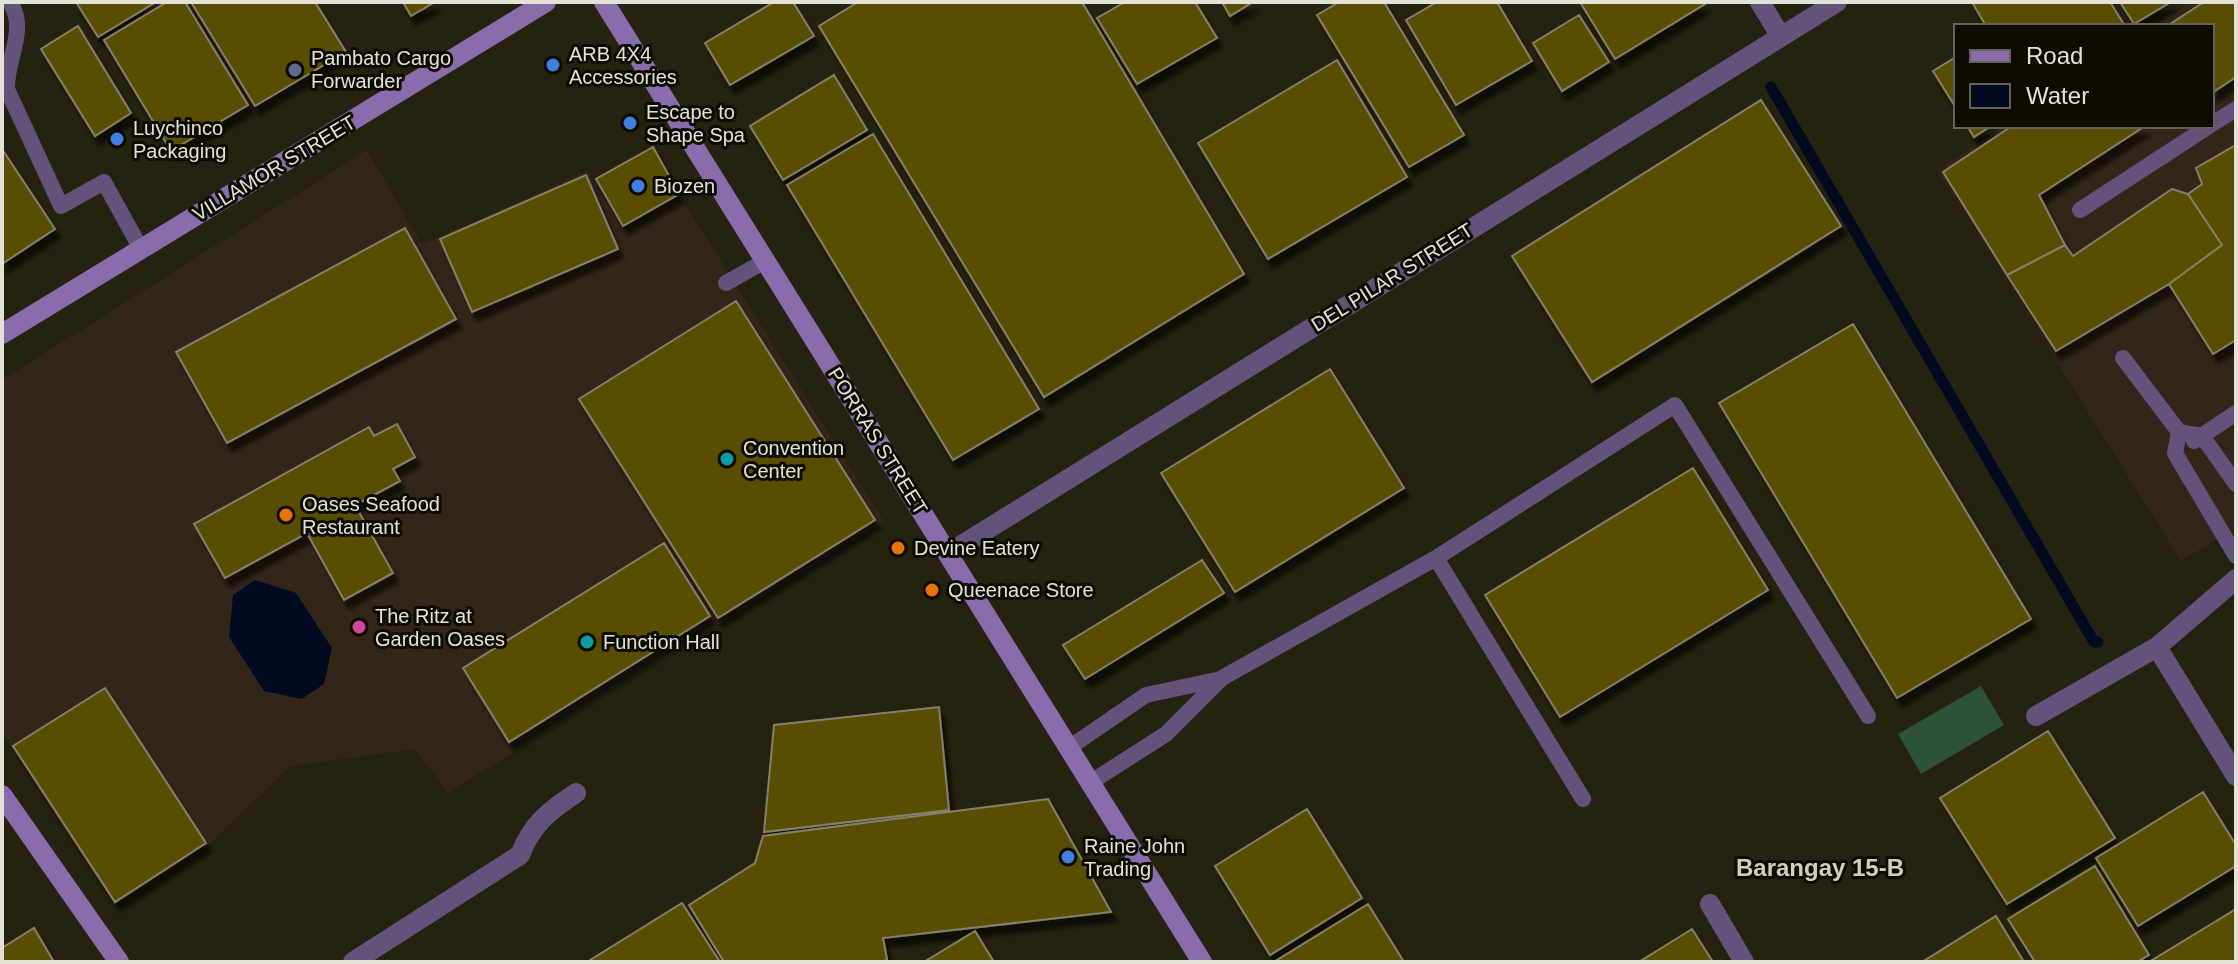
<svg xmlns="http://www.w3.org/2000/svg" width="2238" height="964" font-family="Helvetica,sans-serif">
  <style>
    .commercial { fill: #332619 }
    .green { fill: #2e5139 }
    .water { fill: #000b1f }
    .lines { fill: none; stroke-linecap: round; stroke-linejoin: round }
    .stream { stroke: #000b1f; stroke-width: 11 }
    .building { fill: #594e04; stroke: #84806a; stroke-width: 2; filter: url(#shadow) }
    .lane { stroke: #635279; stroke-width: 16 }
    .street { stroke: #635279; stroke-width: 20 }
    .secondary { stroke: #886cab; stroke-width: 20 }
    .shop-dot { fill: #3f7fe0; stroke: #0d0b04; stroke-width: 3 }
    .service-dot { fill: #5c6f8a; stroke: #0d0b04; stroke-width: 3 }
    .culture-dot { fill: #0f9aa8; stroke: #0d0b04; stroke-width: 3 }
    .food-dot { fill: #e8710a; stroke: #0d0b04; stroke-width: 3 }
    .hotel-dot { fill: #d1479c; stroke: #0d0b04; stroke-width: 3 }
    .labels { text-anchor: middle; stroke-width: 6; stroke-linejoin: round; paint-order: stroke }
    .poi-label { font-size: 20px; fill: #e4e2d6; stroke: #0d0b04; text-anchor: start }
    .street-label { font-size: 20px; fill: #e4e2d6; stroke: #0d0b04 }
    .quarter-label { font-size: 24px; font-weight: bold; fill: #d3cfb7; stroke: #0d0b04 }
  </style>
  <defs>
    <filter id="shadow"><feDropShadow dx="5" dy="9" stdDeviation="2" flood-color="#0009"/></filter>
  </defs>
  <rect width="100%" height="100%" fill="#25220f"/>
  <path class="commercial" d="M2190,2h46v526l-55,33 -244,-390 67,-45h208v-100h-58z
    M367,150l55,95 165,-74 38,61 56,-35 203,325 -436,271 -33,-44 -124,17 -82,78 -94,61 -113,-173v-352z"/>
  <path class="green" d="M1981,686l23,39 -83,49 -23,-40z"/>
  <path class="water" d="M255,580l41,13 36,55 -8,36 -22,15 -38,-8 -35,-54 4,-42z"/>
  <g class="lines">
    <path class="stream" d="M1771,87l323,555h4"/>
  </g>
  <path class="building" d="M76,2h80l-58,35z
    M167,2h18l63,103 -77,46 -67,-111z
    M191,2h124l31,50 -91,54z
    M403,2h32l-24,14z
    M774,2h19l21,34 -84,49 -25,-42z
    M858,2h224l162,272 -200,123 -225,-371z
    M1125,2h70l22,36 -80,46 -40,-66z
    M1222,2h31l-23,14z
    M1339,2h45l80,133 -55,32 -92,-152z
    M1437,2h60l35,59 -76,44 -50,-85z
    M1580,2h123l2,2 -90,55z
    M1972,2h138l15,24h-139z
    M2120,2h51l-37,22z
    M2204,2h32v75l-24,16v-67h-45z
    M1579,15l30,47 -47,29 -29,-48z
    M78,26l53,87 -36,23 -54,-87z
    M1956,57v51l-23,-37z
    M1337,60l70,117 -139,82 -70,-116z
    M834,75l33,55 -84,50 -33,-54z
    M1761,100l80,126 -249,156 -80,-126z
    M1967,126h24l-17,11z
    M2012,126h133l-106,69 26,50 -58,30 -64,-103z
    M873,134l166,275 -86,51 -166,-275z
    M2236,145v195l-23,14 -44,-70 53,-39 -34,-51 14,-10 -6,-16z
    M653,147l26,47 -56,32 -27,-47z
    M2,149l53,80 -53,35z
    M586,175l32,74 -146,63 -32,-73z
    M2172,189l16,5 34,51 -53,39 -113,67 -49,-76 58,-30 8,11z
    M405,228l51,91 -229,124 -51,-91z
    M736,301l139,219 -157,98 -139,-219z
    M1853,324l178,295 -134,79 -178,-295z
    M1330,369l74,119 -169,104 -74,-119z
    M397,424l18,33 -22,12 7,12 -45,24 38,68 -49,27 -37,-67 -82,45 -31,-54 175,-97 5,9z
    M1693,468l75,122 -208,127 -75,-122z
    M664,543l46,73 -201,126 -46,-74z
    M1202,560l22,33 -139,86 -22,-34z
    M105,688l101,155 -91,59 -102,-156z
    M939,707l10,103 -185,22 10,-107z
    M2048,731l67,107 -108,66 -67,-106z
    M2203,792l33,53v21l-98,60 -42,-68z
    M1048,799l63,113 -228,26 4,21 -4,3h-159l-35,-57 66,-42 8,-27z
    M1307,809l55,89 -92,57 -55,-89z
    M2095,866l54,89 -12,7h-102l-27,-43z
    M682,903l38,59h-133z
    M1368,904l36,58h-130z
    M2236,909v53h-87z
    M1996,916l28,46h-102z
    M34,928l20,34h-52v-14z
    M1692,929l21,33h-74z
    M975,931l19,31h-70z"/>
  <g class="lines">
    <path class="lane" d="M10,2c18,28 -4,57 -3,87l54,117 43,-24 37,67
      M2212,124l24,-15
      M2080,210l129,-84
      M726,283l41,-23
      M2123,358l56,74 23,4 34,48
      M2179,432l-4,21 4,7 57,96
      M2194,441l42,-28
      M1436,558l147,241
      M1070,747l76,-52 75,-16
      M1091,782l75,-48 56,-56 214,-120 239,-153 193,311"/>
    <path class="street" d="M1760,2l20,33
      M949,553l888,-551
      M2157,647l79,129
      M2036,716l121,-69 79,-68
      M1710,904l34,58
      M353,962l167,-107c12,-31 29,-44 56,-62"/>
    <path class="secondary" d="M604,2l598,960
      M2,334l544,-332
      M2,795l117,167"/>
  </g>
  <g class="shop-dot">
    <circle cx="553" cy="65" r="8"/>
    <circle cx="630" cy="123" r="8"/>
    <circle cx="117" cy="139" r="8"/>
    <circle cx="638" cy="186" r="8"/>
    <circle cx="1068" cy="857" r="8"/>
  </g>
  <circle class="service-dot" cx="295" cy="70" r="8"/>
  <g class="culture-dot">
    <circle cx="727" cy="459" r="8"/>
    <circle cx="587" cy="642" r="8"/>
  </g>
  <g class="food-dot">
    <circle cx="286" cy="515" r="8"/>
    <circle cx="898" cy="548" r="8"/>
    <circle cx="932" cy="590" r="8"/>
  </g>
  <circle class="hotel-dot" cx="359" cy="627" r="8"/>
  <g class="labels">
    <g class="poi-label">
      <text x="569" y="61">ARB 4X4<tspan x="569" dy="23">Accessories</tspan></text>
      <text x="311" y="65">Pambato Cargo<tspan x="311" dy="23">Forwarder</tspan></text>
      <text x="646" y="119">Escape to<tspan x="646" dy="23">Shape Spa</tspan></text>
      <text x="133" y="135">Luychinco<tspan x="133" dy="23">Packaging</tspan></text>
      <text x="654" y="193">Biozen</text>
      <text x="743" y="455">Convention<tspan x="743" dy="23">Center</tspan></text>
      <text x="302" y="511">Oases Seafood<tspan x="302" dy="23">Restaurant</tspan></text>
      <text x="914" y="555">Devine Eatery</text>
      <text x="948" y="597">Queenace Store</text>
      <text x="375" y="623">The Ritz at<tspan x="375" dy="23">Garden Oases</tspan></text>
      <text x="603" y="649">Function Hall</text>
      <text x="1084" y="853">Raine John<tspan x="1084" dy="23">Trading</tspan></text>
    </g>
    <g class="street-label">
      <text transform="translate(274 168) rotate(-31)" y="7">VILLAMOR STREET</text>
      <text transform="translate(1392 277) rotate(-32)" y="7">DEL PILAR STREET</text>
      <text transform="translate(878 441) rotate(58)" y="7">PORRAS STREET</text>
    </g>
    <g class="quarter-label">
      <text x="1820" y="876">Barangay 15-B</text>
    </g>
  </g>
  <rect width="2238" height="964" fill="none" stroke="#e4e2d6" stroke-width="8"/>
  <rect x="1954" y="24" width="260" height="104" fill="#0d0b04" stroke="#636158" stroke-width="2"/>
  <rect x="1970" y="50" width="40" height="12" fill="#886cab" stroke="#636158" stroke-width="2"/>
  <text x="2026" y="64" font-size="24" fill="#e4e2d6">Road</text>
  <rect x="1970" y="84" width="40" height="24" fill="#000b1f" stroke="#636158" stroke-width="2"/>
  <text x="2026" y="104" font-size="24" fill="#e4e2d6">Water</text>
</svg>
